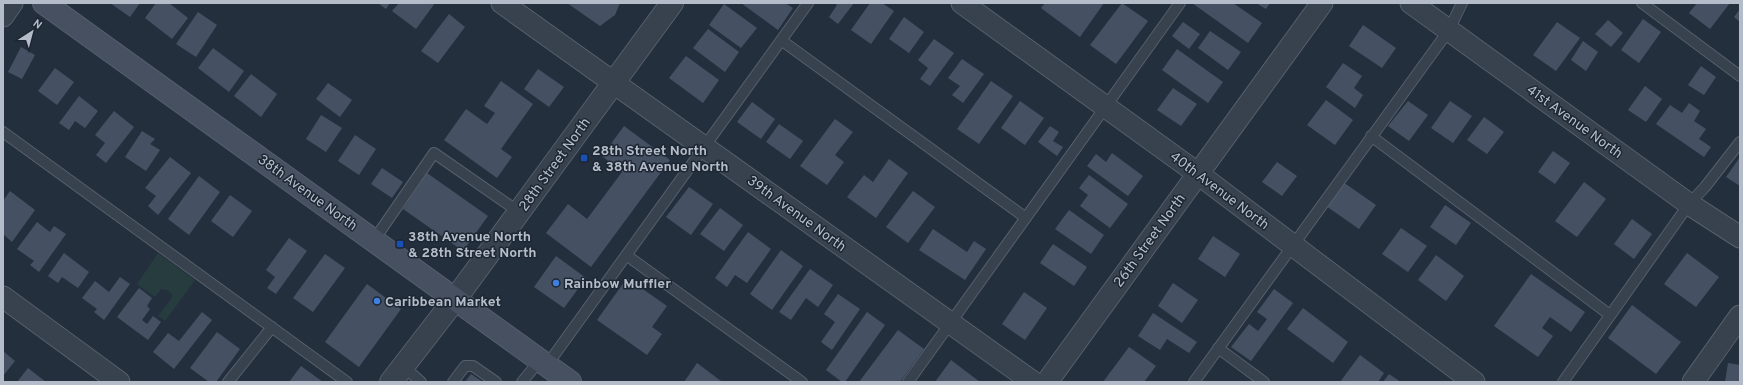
<svg xmlns="http://www.w3.org/2000/svg" width="1743" height="385" font-family="Overpass,sans-serif">
  <style>
    .green { fill: #263c3f }
    .building { fill: #455162 }
    .lines { fill: none; stroke-linecap: round; stroke-linejoin: round }
    .service-casing { stroke: #565f6c; stroke-width: 12 }
    .minor-casing { stroke: #565f6c; stroke-width: 23 }
    .tertiary-casing { stroke: #565f6c; stroke-width: 24 }
    .secondary-casing { stroke: #565f6c; stroke-width: 24 }
    .service { stroke: #38414e; stroke-width: 10 }
    .minor { stroke: #38414e; stroke-width: 21 }
    .tertiary { stroke: #38414e; stroke-width: 22 }
    .secondary { stroke: #465061; stroke-width: 22 }
    .transit-dot { fill: #1a4fb4; stroke: #1d2633; stroke-width: 1.5 }
    .shop-dot { fill: #3f7fe0; stroke: #1d2633; stroke-width: 1.5 }
    .labels { text-anchor: middle; stroke-width: 3; stroke-linejoin: round; paint-order: stroke }
    .street-label { font-size: 14px; fill: #b4bcc9; stroke: #1d2633 }
    .poi-label { font-size: 14px; font-weight: bold; fill: #b4bcc9; stroke: #1d2633; text-anchor: start }
  </style>
  <rect width="100%" height="100%" fill="#242f3e"/>
  <path class="green" d="M158,253l37,27 -30,41 -7,-5 14,-18v-4l-5,-4 -6,-1 -6,8 -18,-13z"/>
  <path class="building" d="M110,3h30l-10,14z
    M156,3h13l19,15 -16,21 -27,-21z
    M378,3h12l-4,6z
    M399,3h36l-19,26 -24,-18z
    M567,3h53l-5,12 -15,11z
    M741,3h44l8,5 -15,22z
    M834,3h20l-16,21 -9,-7 8,-12z
    M870,3h12l12,8 -23,33 -20,-14z
    M1045,3h59l-24,34 -39,-29z
    M1122,3l26,18 -32,43 -26,-19z
    M1192,3h41l29,20 -14,20z
    M1256,3h14l-4,6z
    M1697,3h33l-20,26 -21,-16z
    M724,4l33,24 -16,20 -32,-23z
    M1740,9v13l-6,-5z
    M198,12l19,13 -21,32 -20,-13z
    M449,14l16,13 -27,36 -17,-12z
    M904,17l20,15 -15,21 -20,-14z
    M1643,19l18,13 -22,31 -18,-13z
    M1608,20l15,13 -12,14 -16,-13z
    M1183,22l17,12 -11,15 -17,-13z
    M1557,22l23,16 -24,33 -23,-16z
    M1363,25l33,23 -14,20 -33,-22z
    M708,29l31,23 -14,20 -32,-24z
    M1210,31l31,21 -13,18 -30,-22z
    M934,39l20,14 -24,33 -10,-7 8,-11 -10,-8z
    M1583,41l15,11 -12,19 -15,-11z
    M21,47l14,8 -13,24 -14,-7z
    M213,48l31,23 -15,21 -31,-24z
    M1177,49l46,33 -15,21 -46,-33z
    M686,56l33,24 -16,23 -34,-25z
    M962,59l22,15 -21,29 -11,-8 8,-9 -12,-8z
    M1343,63l19,13 -8,12 9,7 -8,13 -29,-21z
    M1701,66l15,11 -12,18 -16,-10z
    M55,68l19,14 -17,23 -19,-14z
    M538,69l26,18 -15,20 -25,-18z
    M251,74l26,20 -16,23 -27,-21z
    M501,81l32,23 -32,45 11,8 -15,21 -53,-38 22,-31 21,15 8,-11 -11,-7z
    M991,81l22,15 -34,48 -22,-15z
    M328,83l24,17 -12,17 -24,-18z
    M1645,86l17,13 -16,23 -18,-12z
    M1173,88l24,16 -16,22 -24,-16z
    M79,96l19,15 -13,17 -10,-7 -6,9 -10,-7z
    M1326,100l27,20 -18,25 -28,-20z
    M1020,101l24,17 -19,27 -24,-17z
    M1408,101l20,14 -19,26 -21,-15z
    M1450,101l22,15 -19,27 -22,-15z
    M752,102l23,17 -14,20 -24,-17z
    M1689,103l11,8 -6,10 12,8 -7,10 12,8 -7,10 -48,-33 14,-19 12,8z
    M114,111l20,16 -28,36 -10,-8 9,-12 -10,-8z
    M321,115l21,13 -16,24 -20,-13z
    M1484,117l20,15 -17,22 -20,-14z
    M835,119l18,13 -18,23 9,7 -17,23 -27,-19z
    M779,124l24,17 -13,18 -24,-17z
    M624,126l46,34 -79,107 -45,-34 22,-29 19,15 35,-47 -20,-16z
    M1050,126l9,6 -6,9 10,6 -6,9 -19,-14z
    M142,131l13,8 -5,5 10,6 -14,21 -21,-14z
    M355,135l21,14 -17,26 -21,-14z
    M1553,151l17,12 -15,21 -17,-12z
    M1112,153l31,23 -15,20 -41,-30 9,-12 10,8z
    M170,157l21,16 -33,42 -10,-9 8,-10 -11,-8z
    M1740,157v29l-14,-9z
    M889,159l19,14 -32,45 -29,-21 17,-22 9,7z
    M1277,162l20,14 -15,20 -20,-14z
    M382,168l21,14 -11,16 -21,-14z
    M427,173l61,43 -25,35 -60,-42z
    M1089,175l39,29 -18,24 -30,-22 8,-11 -9,-7z
    M199,176l21,16 -31,43 -21,-16z
    M1343,182l33,23 -17,24 -33,-23z
    M1584,182l22,17 -29,38 -22,-16z
    M689,187l24,17 -22,31 -25,-18z
    M10,191l25,19 -23,32 -9,-8v-33z
    M913,191l22,16 -27,36 -22,-16z
    M230,195l22,16 -19,26 -22,-16z
    M1445,205l26,18 -15,22 -26,-18z
    M720,208l23,17 -19,26 -24,-17z
    M1069,210l35,25 -13,19 -36,-25z
    M1632,219l20,15 -18,25 -20,-15z
    M37,222l13,10 4,-6 12,8 -27,38 -9,-7 4,-4 -17,-12z
    M1401,228l26,18 -19,26 -26,-18z
    M933,229l34,23 7,-11 12,8 -21,31 -46,-30z
    M748,232l23,17 -24,34 -12,-8 -8,12 -12,-9z
    M1213,236l27,18 -15,23 -27,-18z
    M289,238l18,13 -31,43 -9,-6 8,-11 -9,-7z
    M1053,244l34,23 -13,19 -34,-23z
    M781,250l22,16 -31,44 -22,-16z
    M64,253l25,19 -11,16 -16,-11 -4,6 -10,-7z
    M1687,253l32,24 -23,30 -32,-23z
    M325,254l20,14 -32,44 -20,-14z
    M1436,255l28,21 -18,25 -28,-21z
    M556,256l30,22 -22,30 -30,-21z
    M810,269l23,16 -15,22 -12,-9 -15,22 -12,-8z
    M1531,274l54,38 -14,20 -21,-15 -8,11 11,8 -15,21 -44,-31z
    M120,277l10,7 -26,36 -10,-8 3,-3 -15,-11 13,-17 14,11z
    M627,278l40,28 -15,21 10,7 -15,21 -50,-35z
    M1173,283l25,17 -16,23 -24,-17z
    M367,284l34,25 -42,58 -34,-25z
    M139,288l13,10 -5,8 3,3 -8,11 5,4 6,-8 8,6 -13,18 -31,-23z
    M1274,289l19,14 -42,58 -20,-14 18,-23 9,7 9,-12 -10,-7z
    M1024,292l23,16 -22,32 -23,-16z
    M838,294l22,15 -28,41 -11,-8 14,-20 -11,-8z
    M1632,305l49,37 -25,32 -48,-36z
    M1303,308l45,34 -15,21 -46,-34z
    M202,312l10,8 -38,49 -21,-17 15,-19 11,8z
    M867,312l18,13 -40,57h-3l-16,-12z
    M1153,313l44,29 -8,11 -22,-14 -7,11 -22,-14z
    M898,330l26,19 -24,33h-41z
    M217,332l23,17 -24,33h-7l-19,-14z
    M1129,347l27,19 -12,16h-41z
    M3,351l12,10 -12,15z
    M1360,355l24,18 -6,9h-38z
    M951,360l29,22h-45z
    M697,363l24,18 -37,1z
    M1728,363l12,2v17h-15z
    M301,366l22,16h-34z
    M28,368l18,14h-29z
    M471,374l12,8h-18z
    M1389,374l12,8h-18z"/>
  <g class="lines">
    <defs>
      <path id="service" d="M1642,3l98,73
        M781,40l245,178
        M3,132l344,250
        M1371,136l239,179
        M374,240l60,-87 85,59
        M626,255l176,127
        M1218,348l46,34
        M547,365l261,-362
        M403,366l18,16
        M228,382l44,-55
        M453,382l12,-16h8l23,16
        M522,382l18,-22
        M908,382l272,-379
        M1194,382l255,-352 13,-27
        M1563,382l126,-178 16,-17 35,-45"/>
      <path id="minor" d="M502,3l531,379
        M962,3l235,170 277,209
        M1411,3l278,201 51,33
        M3,16l9,-13
        M3,297l116,85
        M1047,382l275,-379
        M1693,382l47,-66"/>
      <path id="tertiary" d="M391,382l65,-84 216,-295"/>
      <path id="secondary" d="M44,3l526,379"/>
    </defs>
    <use href="#service" class="service-casing"/>
    <use href="#minor" class="minor-casing"/>
    <use href="#tertiary" class="tertiary-casing"/>
    <use href="#secondary" class="secondary-casing"/>
    <use href="#service" class="service"/>
    <use href="#minor" class="minor"/>
    <use href="#tertiary" class="tertiary"/>
    <use href="#secondary" class="secondary"/>
  </g>
  <g class="transit-dot">
    <rect x="580" y="154" width="8" height="8" rx="2"/>
    <rect x="396" y="240" width="8" height="8" rx="2"/>
  </g>
  <g class="shop-dot">
    <circle cx="556" cy="283" r="4"/>
    <circle cx="377" cy="301" r="4"/>
  </g>
  <g class="labels">
    <g class="street-label">
      <text transform="translate(1575 121) rotate(36)" y="5">41st Avenue North</text>
      <text transform="translate(554 164) rotate(-54)" y="5">28th Street North</text>
      <text transform="translate(1220 190) rotate(37)" y="5">40th Avenue North</text>
      <text transform="translate(308 192) rotate(36)" y="5">38th Avenue North</text>
      <text transform="translate(797 213) rotate(36)" y="5">39th Avenue North</text>
      <text transform="translate(1149 240) rotate(-54)" y="5">26th Street North</text>
    </g>
    <g class="poi-label">
      <text x="592" y="155">28th Street North<tspan x="592" dy="16">&amp; 38th Avenue North</tspan></text>
      <text x="408" y="241">38th Avenue North<tspan x="408" dy="16">&amp; 28th Street North</tspan></text>
      <text x="564" y="288">Rainbow Muffler</text>
      <text x="385" y="306">Caribbean Market</text>
    </g>
  </g>
  <rect width="1743" height="385" fill="none" stroke="#b4bcc9" stroke-width="8"/>
  <g transform="translate(32 32) rotate(36)" stroke="#1d2633" stroke-width="3" paint-order="stroke">
  <path d="M0-3L7 15L0 10L-7 15Z" fill="#b4bcc9"/>
  <text y="-6" font-size="11" font-weight="bold" text-anchor="middle" fill="#b4bcc9">N</text>
  </g>
</svg>
